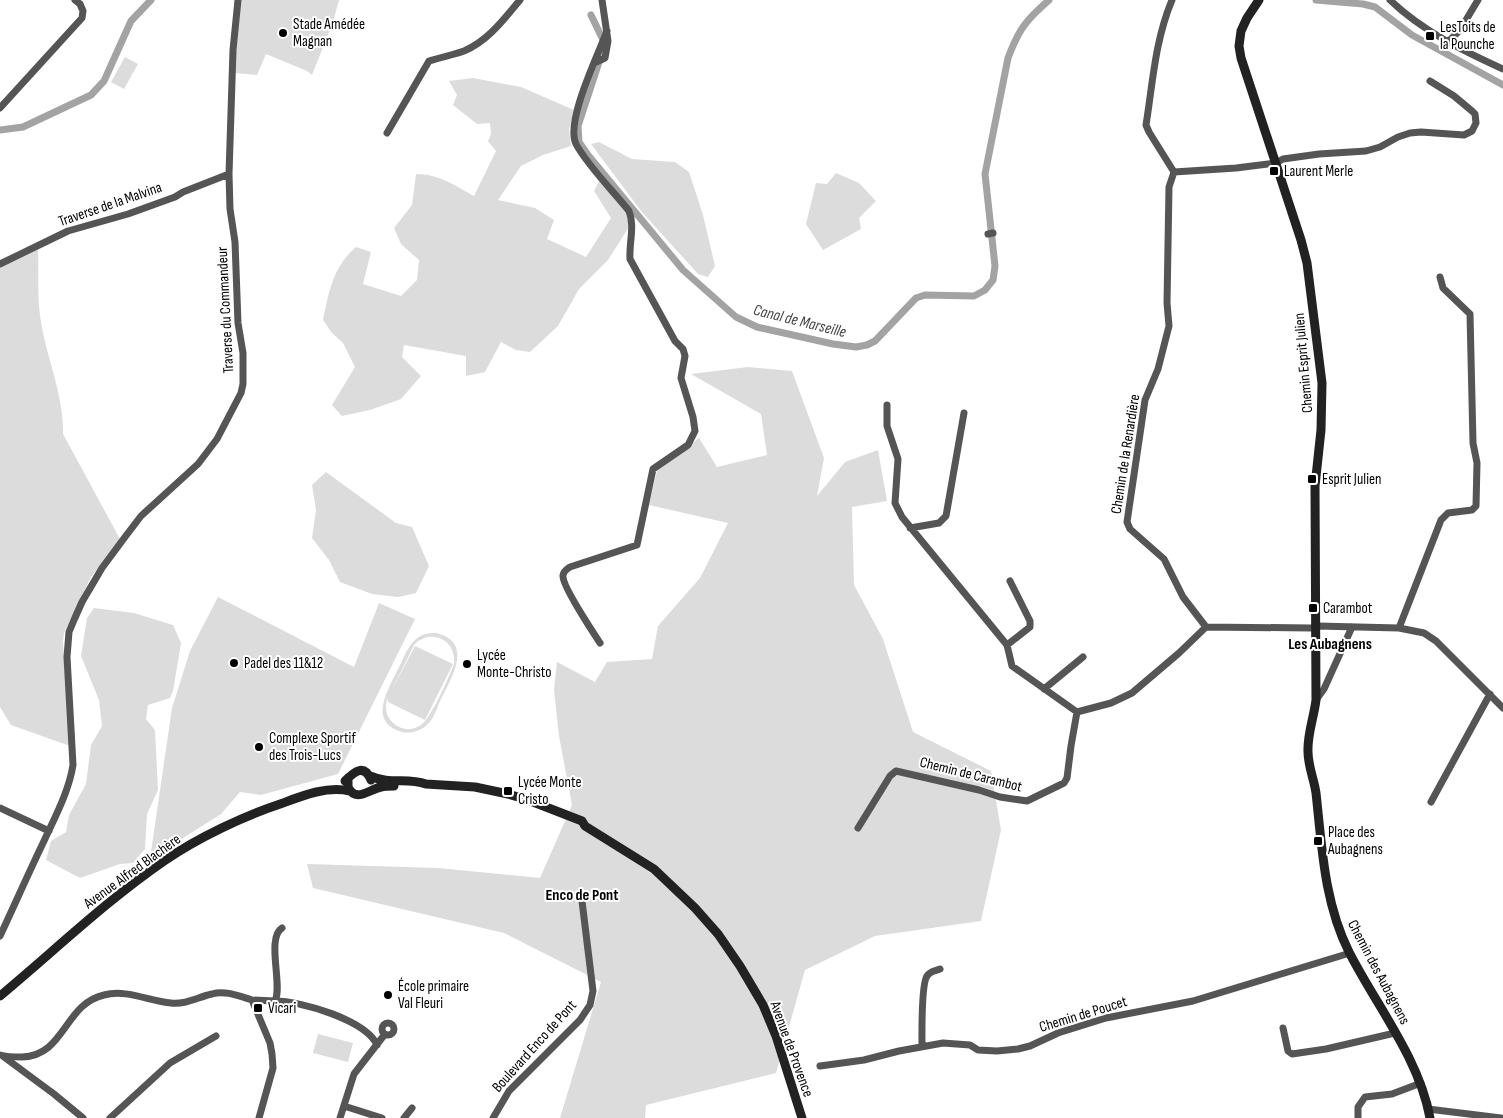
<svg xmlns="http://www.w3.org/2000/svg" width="1503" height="1118" font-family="'Sofia Sans Condensed',sans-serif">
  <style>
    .green { fill: #dcdcdc; fill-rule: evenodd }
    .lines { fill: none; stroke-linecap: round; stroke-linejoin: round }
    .canal { stroke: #a3a3a3; stroke-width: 7 }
    .street { stroke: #555; stroke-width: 7 }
    .secondary { stroke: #222; stroke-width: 9 }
    .poi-dot { fill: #000; stroke: #fff; stroke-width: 2 }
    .labels { text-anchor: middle; stroke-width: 4; stroke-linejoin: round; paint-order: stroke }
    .poi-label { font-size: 15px; fill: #000; stroke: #fff; text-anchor: start }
    .street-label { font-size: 15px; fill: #000; stroke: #fff }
    .water-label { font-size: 16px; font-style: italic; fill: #444; stroke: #fff }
    .neighbourhood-label { font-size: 16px; font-weight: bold; fill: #000; stroke: #fff }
  </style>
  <rect width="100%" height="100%" fill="#fff"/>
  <path class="green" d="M241,0h98l-6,22 -21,53 -5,-4 -41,-17 -9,21 -22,-2v-28z
    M125,57l13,7 -14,25 -13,-7z
    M473,78l48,9 53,23 -5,19 2,17 -28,9 -22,11 -23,34 37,8 19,12 -7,19 39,18 25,-39 -17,-27 5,-10 26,29 4,9v8l-21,33 -29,29 -21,37 -28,26 -14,-2 -15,-8 -16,30 -19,4v-20l-62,-11 -2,12 19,19 -20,23 -31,11 -28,6 -10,-11 23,-38 -12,-24 -11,-10 -9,-13c6,-29 10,-53 33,-73l15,5 -8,32 38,12 16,-16 2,-20 -18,-16 -7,-16 18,-23 4,-31c23,0 38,11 58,22l22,-45 -8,-10 3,-7 -1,-11 -13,1 -24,-19 4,-10 -8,-14z
    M599,142l33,17 43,3 14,10 14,43 12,51 -7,11 -10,-3 -57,-63 -50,-67z
    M836,173l23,10 17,18 -17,17 2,11 -38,21 -17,-26 10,-41 11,1z
    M38,249c1,22 -1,45 2,66 5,40 24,78 23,119l57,105 -29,38 -27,56 -1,9 7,104 -59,-21 -11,-18v-439z
    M748,367l44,4 32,87 -7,38 28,-34 33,-12 9,51 -35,6 2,78 29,54 30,93 78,39 10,59 -20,91 -106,15 -70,34 -29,103 -130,32 -1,13h-85l41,-136 -97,-49 -191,-45 -6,-24 131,4 102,10 32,-73 -13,-69 -5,-46 3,-28 38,20 12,-20 45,-3 6,-33 42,-48 28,-55 -79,-18 8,-34 42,-33 18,29 50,-12 -6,-41 -70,-40z
    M326,472l70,51 16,4 17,39 -13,27 -18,4 -26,-3 -32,-12 -11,-22 -17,-22 4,-28 -4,-25z
    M218,597l136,70 25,-64 36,16 -77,155 -77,21 -21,-3 -19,22 -71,45 22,-151 18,-57z
    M94,608l40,5 39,12 8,18 -8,48 -3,7 -22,7 -2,14 9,11 3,60 -11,24 -2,35 -12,14 -13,1 -40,14 -34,-18 5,-19 15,-9 3,-17 17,-31 5,-39 11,-19 -3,-26 -18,-44 6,-38z
    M436,633c38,9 16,44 5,66 -4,8 -7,20 -14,26 -7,6 -16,9 -25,7 -35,-10 -14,-42 -4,-63 5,-9 9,-22 17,-29 6,-6 13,-7 21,-7zM427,637c17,-2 29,10 27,27 -4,11 -24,56 -33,61 -19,13 -42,-7 -33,-27v4l37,18 28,-56 -38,-18 -23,44 22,-45 4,-4z
    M318,1034l35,9 -5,19 -35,-9z"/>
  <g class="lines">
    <path class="canal" d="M1316,0l47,4 12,3 37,28 91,50
      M591,15l14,29 -27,82 1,16 9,13 95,115 53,47 21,10 76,17 23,3 11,-2 8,-4 41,-43 9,-3 49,1 11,-6 8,-10 2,-14 -10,-92 23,-116c11,-29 18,-38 41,-58
      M0,130l23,-3 68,-32 13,-14 27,-60 20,-21"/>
    <path class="street" d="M1172,0c-17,41 -19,81 -26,125l3,7 25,40 62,-4 40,-5 7,-4 36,-5 47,-3 14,-4 18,-10 12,-4 11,-1 43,3 8,-4 4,-8 -1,-9 -3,-3 -18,-15 -24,-15
      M1390,0c31,30 73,51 113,69
      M1449,41l11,-11 18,-30
      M594,63l11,-5 3,-17 -6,-41
      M0,108l82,-90 1,-7 -3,-7 -5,-4
      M387,133l42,-72c12,-4 24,-6 35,-10 24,-10 40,-32 56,-51
      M1174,172l-5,15 -2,116 2,23 -11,43 -13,31 -18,122 3,7 34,30 19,38 23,30
      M988,234l5,-1
      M0,264l68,-33 60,-17 47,-17 8,-5 46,-18
      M887,405v21l11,33 -3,44 7,14 105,128 5,21 65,46
      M910,528l29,-5 7,-7 18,-103
      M1399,628l42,-108 7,-7 24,-3 4,-4 1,-43 -4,-20 -3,-129 -27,-26 -3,-11
      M600,643c-7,-11 -38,-57 -37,-67 0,-5 4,-7 7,-9l67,-22 16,-76 35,-24 7,-14 -2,-14 -12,-39 4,-22 -2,-7 -8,-8 -45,-82c-1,-17 5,-33 -1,-48 -15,-19 -42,-46 -53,-67 -11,-22 22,-89 31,-113
      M1007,645l23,-18v-6l-20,-40
      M1044,689l39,-32
      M1316,700l8,-11 28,-62
      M1431,802l59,-108
      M0,808l49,23
      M858,828l32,-52 6,-5 83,19 21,7 27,4 37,-18 3,-5 4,-32 6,-34 34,-9 21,-10 47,-40 27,-26 105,1 6,-2 82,2 25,5 12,8 67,67
      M0,936c15,-32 29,-64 44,-95 11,-24 25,-50 29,-76l-6,-108 2,-25 5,-12 8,-18 20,-34 23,-31 16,-21 57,-52 19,-25 24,-46 2,-9v-31l-5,-30 -3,-81 -5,-33 -1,-35 4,-124 5,-50
      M252,1000l23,1c8,-15 -9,-63 7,-73
      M275,1001c26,0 91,19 102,44
      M382 1029a6 6 0 1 1 12 0a6 6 0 1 1-12 0Z
      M1283,1028l5,23 4,3 34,-5 69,-16
      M922,1047c0,-13 -1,-62 5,-71 3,-5 8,-5 13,-7
      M0,1055c7,2 15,2 22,2 43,-1 42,-53 82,-62 22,-6 45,6 67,8 14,2 27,-6 41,-9 13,-4 27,2 40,6l18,43 2,11 1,14 -14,50
      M4,1057l50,37 29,24
      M820,1066l44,-6 35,-9 44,-8 27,2 8,5 19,1 21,-2 12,-3 28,-13 48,-15 87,-17 157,-48
      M344,1106l38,12
      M1428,1109l73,9
      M110,1118l60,-55 46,-27
      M340,1118l14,-44 31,-40
      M404,1118l8,-10
      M493,1118l16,-27 71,-71 10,-15 3,-14 -11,-90
      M1358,1118v-11l7,-10 27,-3 29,-11"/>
    <path class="secondary" d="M1259,0l-12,18 -6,13 -2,15 2,12 60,182 6,23 15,120 -1,47 -6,56 1,214c-2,17 -9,35 -8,52 0,14 6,27 8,41 6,54 8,109 33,159 27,53 70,106 81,166
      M370,776c21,9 37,1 56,8l49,3 33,7 20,6 54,21 3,5 69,43 41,39 23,26 22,32 23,39 13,31 26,82
      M348,778v9c8,16 20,3 33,0 4,-1 8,-1 13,-1
      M345,781c9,-9 19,-18 26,-1
      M0,996c54,-45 106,-95 164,-135 35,-24 80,-45 119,-58 21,-8 44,-17 67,-12"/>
  </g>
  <g class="poi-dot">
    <circle cx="283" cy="33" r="5"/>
    <rect x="1425" y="31" width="10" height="10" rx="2.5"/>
    <rect x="1269" y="166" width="10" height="10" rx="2.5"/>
    <rect x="1307" y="474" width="10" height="10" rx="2.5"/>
    <rect x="1308" y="603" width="10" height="10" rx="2.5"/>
    <circle cx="234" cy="663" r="5"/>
    <circle cx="467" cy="664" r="5"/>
    <circle cx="259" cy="747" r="5"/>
    <rect x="503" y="786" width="10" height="10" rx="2.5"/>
    <rect x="1313" y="836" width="10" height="10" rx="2.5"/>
    <circle cx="388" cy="995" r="5"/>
    <rect x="253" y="1003" width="10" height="10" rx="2.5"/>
  </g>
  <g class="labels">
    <g class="poi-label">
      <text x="293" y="29">Stade Amédée<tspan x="293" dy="17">Magnan</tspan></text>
      <text x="1440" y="32">LesToits de<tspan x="1440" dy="17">la Pounche</tspan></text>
      <text x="1284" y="176">Laurent Merle</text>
      <text x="1322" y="484">Esprit Julien</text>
      <text x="1323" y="613">Carambot</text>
      <text x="477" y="660">Lycée<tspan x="477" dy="17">Monte-Christo</tspan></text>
      <text x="244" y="668">Padel des 11&amp;12</text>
      <text x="269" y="743">Complexe Sportif<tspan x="269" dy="17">des Trois-Lucs</tspan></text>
      <text x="518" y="787">Lycée Monte<tspan x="518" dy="17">Cristo</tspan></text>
      <text x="1328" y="837">Place des<tspan x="1328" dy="17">Aubagnens</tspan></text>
      <text x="398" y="991">École primaire<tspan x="398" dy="17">Val Fleuri</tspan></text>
      <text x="268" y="1013">Vicari</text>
    </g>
    <g class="street-label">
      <text transform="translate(110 204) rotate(-19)" y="5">Traverse de la Malvina</text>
      <text transform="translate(225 310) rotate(-93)" y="5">Traverse du Commandeur</text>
      <text transform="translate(1303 363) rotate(-95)" y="5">Chemin Esprit Julien</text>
      <text transform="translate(1125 454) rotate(-81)" y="5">Chemin de la Renardière</text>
      <text transform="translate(971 774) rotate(14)" y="5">Chemin de Carambot</text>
      <text transform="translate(132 871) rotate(-36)" y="5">Avenue Alfred Blachère</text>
      <text transform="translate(1379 972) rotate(62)" y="5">Chemin des Aubagnens</text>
      <text transform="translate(1083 1014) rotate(-17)" y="5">Chemin de Poucet</text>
      <text transform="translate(534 1046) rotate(-48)" y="5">Boulevard Enco de Pont</text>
      <text transform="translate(792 1049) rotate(70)" y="5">Avenue de Provence</text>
    </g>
    <g class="water-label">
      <text transform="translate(800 320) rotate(14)" y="6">Canal de Marseille</text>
    </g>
    <g class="neighbourhood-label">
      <text x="1330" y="649">Les Aubagnens</text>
      <text x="582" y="900">Enco de Pont</text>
    </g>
  </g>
</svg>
